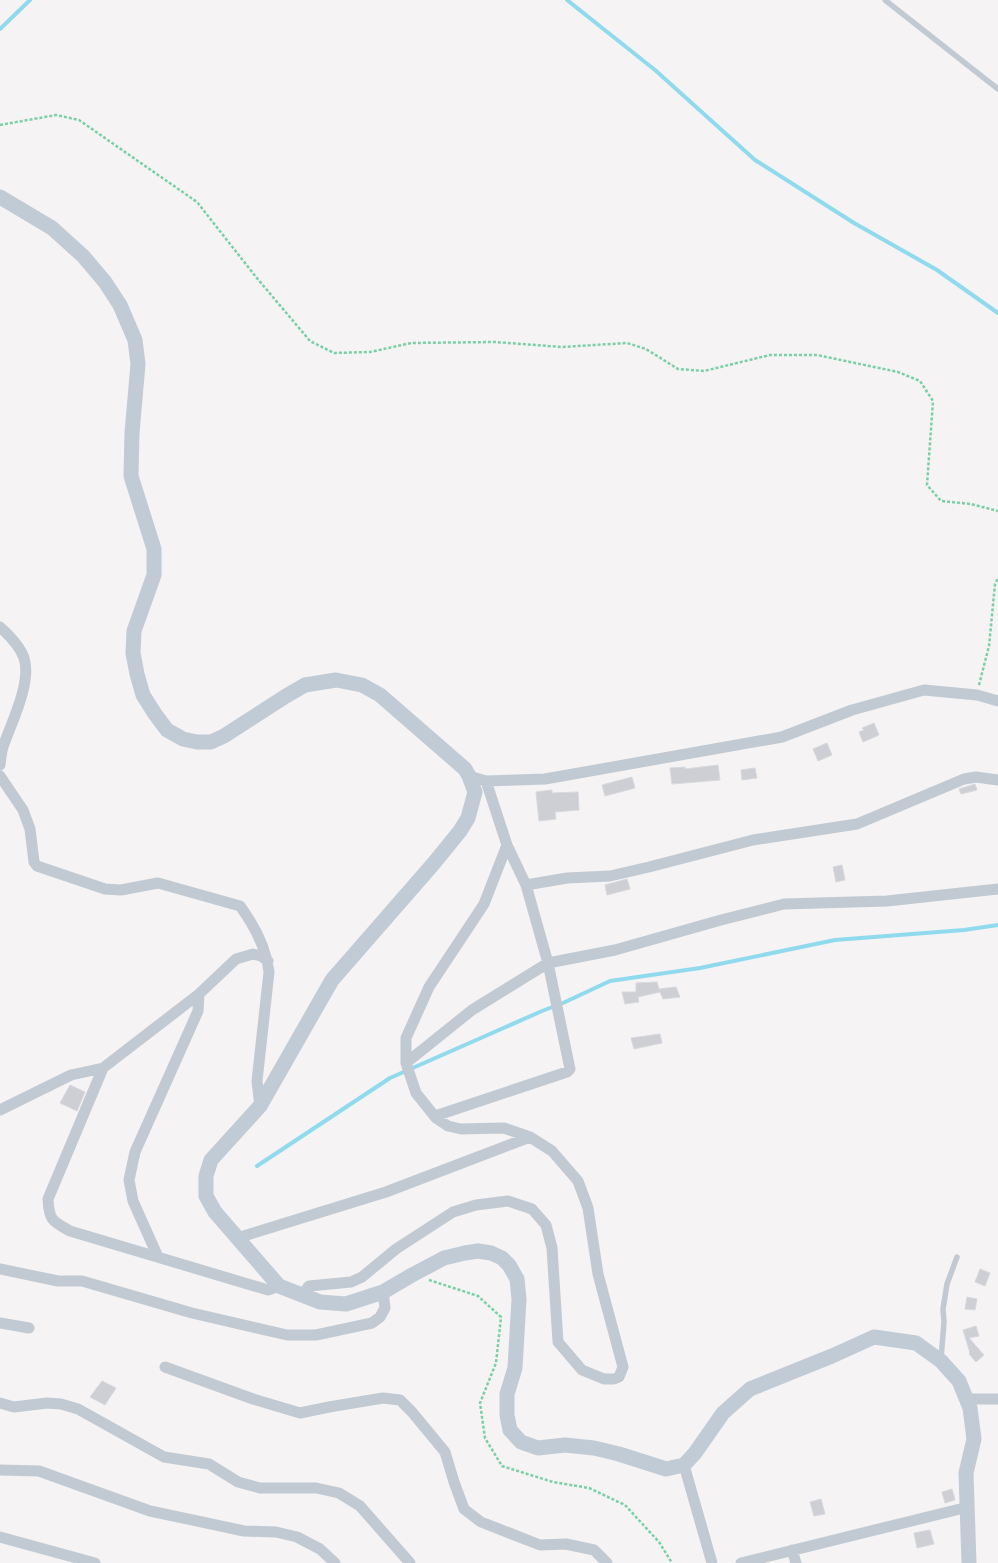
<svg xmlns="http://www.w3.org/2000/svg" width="998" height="1563" font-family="'Public Sans',sans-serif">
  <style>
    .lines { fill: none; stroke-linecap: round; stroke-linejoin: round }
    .stream { stroke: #90daee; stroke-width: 4 }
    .building { fill: #cdcfd5; stroke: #d7d9de }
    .path { stroke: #7ad0a6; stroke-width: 2.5; stroke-dasharray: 3 2; stroke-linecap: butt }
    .lane { stroke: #c1cad2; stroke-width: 5.5 }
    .street { stroke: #c1cad2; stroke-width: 11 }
    .secondary { stroke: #c1cbd6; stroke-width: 15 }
  </style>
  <rect width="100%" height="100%" fill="#f5f3f3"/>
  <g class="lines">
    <path class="stream" d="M567,0l88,70 100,90 99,63 83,47 61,43
      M0,29l30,-29
      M257,1166l133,-88 152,-67 21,-8 47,-22 90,-13 135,-28 129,-10 34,-5"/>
  </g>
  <path class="building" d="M874,723l5,12 -16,7 -4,-10 5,-2 -2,-2z
    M827,743l5,12 -14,6 -5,-12z
    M718,765l2,15 -48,4 -2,-16 15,-1v2z
    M755,768l2,10 -15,2 -1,-10z
    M632,777l3,11 -30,8 -3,-11z
    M975,784l2,6 -16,4 -2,-5z
    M552,790v3l26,-1 1,18 -24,2 1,7 -17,2 -3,-29z
    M842,865l3,15 -9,2 -3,-15z
    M627,879l3,10 -23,6 -2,-10z
    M657,982l2,7 17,-2 4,10 -17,2 -3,-7 -22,5 1,5 -14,2 -3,-12h14v-9z
    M660,1034l2,9 -28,6 -3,-11z
    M70,1085l15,7 -8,19 -17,-8z
    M980,1269l10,4 -5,13 -10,-4z
    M967,1297l10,2 -2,11 -10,-1z
    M976,1326l3,10 -10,2 15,17 -8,7 -7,-8 1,-1 -7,-23z
    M102,1381l14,7 -11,17 -15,-8z
    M952,1489l3,11 -10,3 -3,-11z
    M821,1499l4,15 -11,2 -4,-14z
    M930,1530l4,14 -17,4 -3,-15z"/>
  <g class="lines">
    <path class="path" d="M0,125l56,-10 23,5 118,82 59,75 54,64 24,12 36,-1 41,-9 84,-1 67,5 65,-4 19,6 32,20 26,2 66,-16h47l81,17 22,9 13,20 -6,84 14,16 30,3 27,7
      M979,685l10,-39 6,-62 3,-6
      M429,1280l49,16 23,21 -5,46 -16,40 5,35 17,28 51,16 36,6 36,17 34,37 13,21"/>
    <path class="lane" d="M885,0l113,89
      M941,1359l3,-37 -1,-13 4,-25 10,-27"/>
    <path class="street" d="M0,627c9,8 20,19 24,31 8,25 -13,65 -21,89 -2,6 -2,12 -3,18
      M0,776l23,34 7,19 4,33 3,4 68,23 16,1 37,-7 82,23c14,19 26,42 29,66l-12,109 3,25
      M469,776l17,5 59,-2 237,-42 70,-27 72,-20 53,5 21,6
      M526,885l41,-7 43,-2 39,-9 104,-27 104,-16 107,-45 12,-2 22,3
      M406,1063l66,-53 76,-47 67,-13 106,-30 63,-16 103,-3 111,-12
      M103,1068l-55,131c1,21 4,22 22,32l198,59 11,-4
      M0,1110l71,-35 32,-7 96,-74 37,-35 17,-5 8,2 7,5
      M435,1116l132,-44 3,-3 -22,-106 -22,-78 -19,-40 -21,-64
      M237,1238l149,-46 144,-55
      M158,1257l-25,-56 -4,-21 6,-28 63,-141 1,-17
      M0,1269l58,12h24l110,32 95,22h29l56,-12 8,-6 5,-9 -2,-16
      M302,1295l7,-9 42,-4 11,-5 34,-28 57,-37 23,-7 32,-4 24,8 14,16 6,23 6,94 24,28 22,9h10l5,-2 4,-10 -25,-93 -10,-66 -10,-27 -26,-30 -22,-14 -26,-9 -43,1 -13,-3 -12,-8 -20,-25 -10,-30v-25l23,-51 55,-83 23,-59
      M0,1323l29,5
      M165,1367l88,32 47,14 29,-6 54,-9 17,2 12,12 33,40 9,30 10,27 17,13 59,23 26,-1 28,6 13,13
      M966,1399h32
      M0,1403l14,4 33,-4 14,1 17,5 86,48 45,7 29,18 22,6h56l23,5 21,13 50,57
      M684,1465l28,98
      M0,1470l39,1 111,40 94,20 32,1 21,5 23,12 15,14
      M0,1537l95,26
      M792,1550l4,13
      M741,1563l227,-56"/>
    <path class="secondary" d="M0,197l52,31 31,28 22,26 15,23 15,35 3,24 -6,69 -1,43 23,73v26l-20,56 -1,22 4,21 6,21 12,19 12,16 16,9 14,3h14l13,-6 62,-40 19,-11 31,-5 26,5 18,10 85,74 4,7 6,16 -7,26 -8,13 -26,32 -102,117 -72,126 -49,54 -5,16v20l9,16 64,74 41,16 26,2 37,-12 29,-17 32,-17 21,-5 13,-2 13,2 11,5 7,7 8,14 2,20 -4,69 -8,26v21l3,15 11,12 17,6 27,-3 29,3 25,6 47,15 18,-4 11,-12 28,-40 27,-24 82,-33 42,-19 42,6 25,18 18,20 11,27 4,31 -8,34 3,90"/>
  </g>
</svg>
